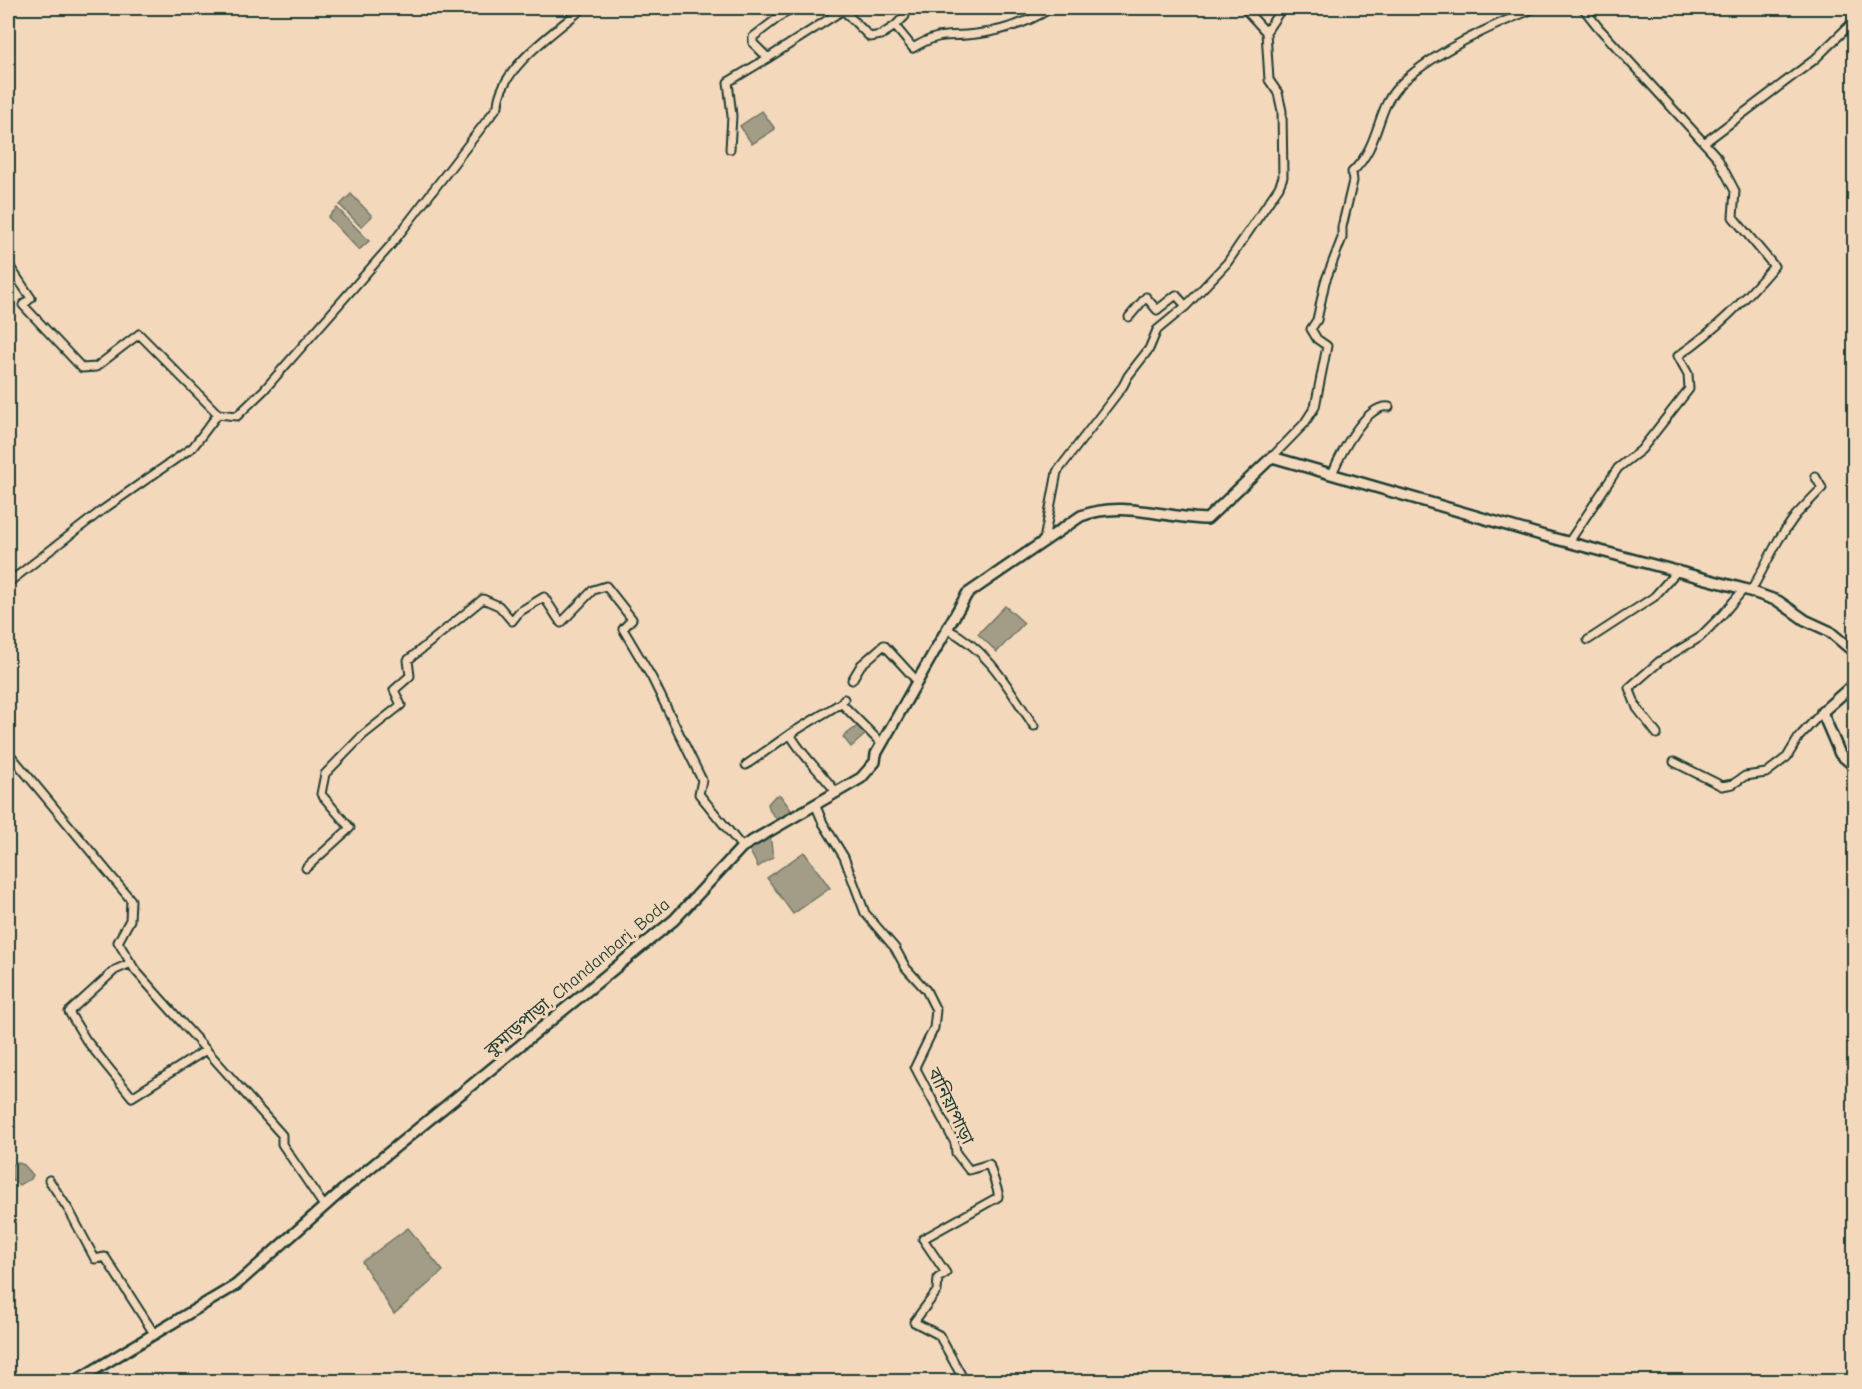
<svg xmlns="http://www.w3.org/2000/svg" width="1862" height="1389" font-family="'Comic Neue','Noto Sans Bengali',sans-serif">
  <style>
    .water { fill: #a39d87; stroke: #6e7766; stroke-width: 1.5 }
    .lines { fill: none; stroke-linecap: round; stroke-linejoin: round }
    .minor-casing { stroke: #1f3d34; stroke-width: 11 }
    .tertiary-casing { stroke: #1f3d34; stroke-width: 14 }
    .minor { stroke: #f4d8bb; stroke-width: 7 }
    .tertiary { stroke: #f4d8bb; stroke-width: 9 }
    .labels { text-anchor: middle; stroke-width: 6; stroke-linejoin: round; paint-order: stroke }
    .street-label { font-size: 18px; fill: #1f3d34; stroke: #f4d8bb }
  </style>
  <rect width="100%" height="100%" fill="#f4d8bb"/>
  <filter id="ink" filterUnits="userSpaceOnUse"><feTurbulence type="fractalNoise" baseFrequency=".0167" numOctaves="2"/><feDisplacementMap in="SourceGraphic" scale="12" xChannelSelector="R" yChannelSelector="G"/><feConvolveMatrix kernelMatrix="1 2 1 2 8 2 1 2 1" color-interpolation-filters="sRGB"/></filter>
  <g filter="url(#ink)">
    <path class="water" d="M762,111l13,18 -23,15 -12,-18z
      M351,194l21,22 -11,11 -21,-22z
      M337,208l32,33 -10,9 -31,-33z
      M1005,606l19,17 -27,29 -19,-18z
      M860,724l7,9 -16,14 -8,-10z
      M780,795l11,15 -13,11 -8,-10 -2,-7 7,-8z
      M770,836l3,21 -15,10 -9,-18z
      M804,852l26,36 -37,26 -26,-36z
      M16,1162l8,3 9,10 -2,4 -12,6 -7,-5 -3,-13z
      M408,1228l35,43 -49,43 -32,-52z"/>
    <g class="lines">
      <defs>
        <path id="minor" d="M903,8l2,8 -10,10 18,22c28,-17 33,-10 63,-14 27,-3 53,-12 75,-26
          M1244,8l22,24
          M768,58l75,-48 27,27 11,-2 14,-9
          M1704,143l110,-83 40,-39
          M730,149l2,-33 -4,-34 40,-24 -15,-15v-6l38,-29
          M8,264l23,34 -8,7 59,63 14,-1 43,-33 79,80 19,2 27,-26 127,-145 107,-139c1,-37 58,-75 85,-98
          M1129,317l17,-20 11,13 19,-15 10,11
          M1272,457l32,-33 11,-17 12,-61 -10,-7 -6,-10 6,-9 8,-38 17,-44v-11l11,-46 -1,-9c28,-26 24,-61 45,-84 30,-33 98,-64 139,-80
          M1332,474c8,-19 34,-71 57,-67
          M1044,540l13,-68 66,-86 5,-10 21,-27 8,-19 29,-24 41,-43 52,-76 4,-10 -1,-66 -4,-18 -9,-13 -3,-48 16,-24
          M1569,542l49,-74 23,-18 48,-61 -1,-15 -10,-18c40,-28 65,-54 96,-90l-41,-49 2,-26 -18,-34 -119,-130 -15,-19
          M8,583l93,-72 92,-64 25,-33
          M1751,591l28,-52 17,-24 26,-27 -7,-12
          M947,629c42,21 62,60 87,97
          M1588,640l66,-43 24,-27
          M852,680l9,-15 23,-20 33,36
          M841,703l41,41
          M1657,734l-20,-26 -8,-20 31,-27 39,-23 23,-23 22,-26
          M8,752l123,148 -1,20 -12,22 17,28 147,165v9l42,62
          M1674,762l48,24 11,-2 12,-8 21,-3 21,-16 12,-20 23,-25
          M746,765l44,-31
          M836,792c-15,-20 -34,-36 -46,-58l51,-31 3,-4
          M815,804l8,19 21,34 21,56 30,35 11,20 20,22 10,20 -2,18 -19,39 40,76 1,10 13,17 20,-6 9,28v5l-75,42 23,34 -8,5 -1,13 -23,31 25,13 26,47
          M306,868l44,-40 -29,-34 4,-20 38,-39 38,-30 -7,-15 16,-14 -2,-16 75,-61 16,7 13,15 7,-9 25,-15 17,26 32,-33 13,-4 26,33 -9,10 29,49 50,102 -3,14 43,53
          M131,963l-16,7 -46,42 17,28 46,57 74,-47
          M49,1180l21,32 25,47 10,-2 50,78"/>
        <path id="tertiary" d="M1854,684l-32,28 18,42 14,12
          M74,1382l162,-97 108,-96 330,-269 68,-73 119,-69 14,-16 1,-8 91,-160 114,-78c40,-16 84,2 126,3l65,-62 269,78 203,54 34,12 27,19 24,11 25,21"/>
      </defs>
      <use href="#minor" class="minor-casing"/>
      <use href="#tertiary" class="tertiary-casing"/>
      <use href="#minor" class="minor"/>
      <use href="#tertiary" class="tertiary"/>
    </g>
  </g>
  <g class="labels">
    <g class="street-label">
      <text transform="translate(577 977) rotate(-40)" y="6">কুমাড়পাড়া, Chandanbari, Boda</text>
      <text transform="translate(951 1106) rotate(64)" y="6">বানিয়াপাড়া</text>
    </g>
  </g>
  <rect width="1862" height="1389" fill="none" stroke="#f4d8bb" stroke-width="30"/>
  <rect x="15" y="15" width="1832" height="1359" fill="none" stroke="#1f3d34" stroke-width="2" filter="url(#ink)"/>
</svg>
